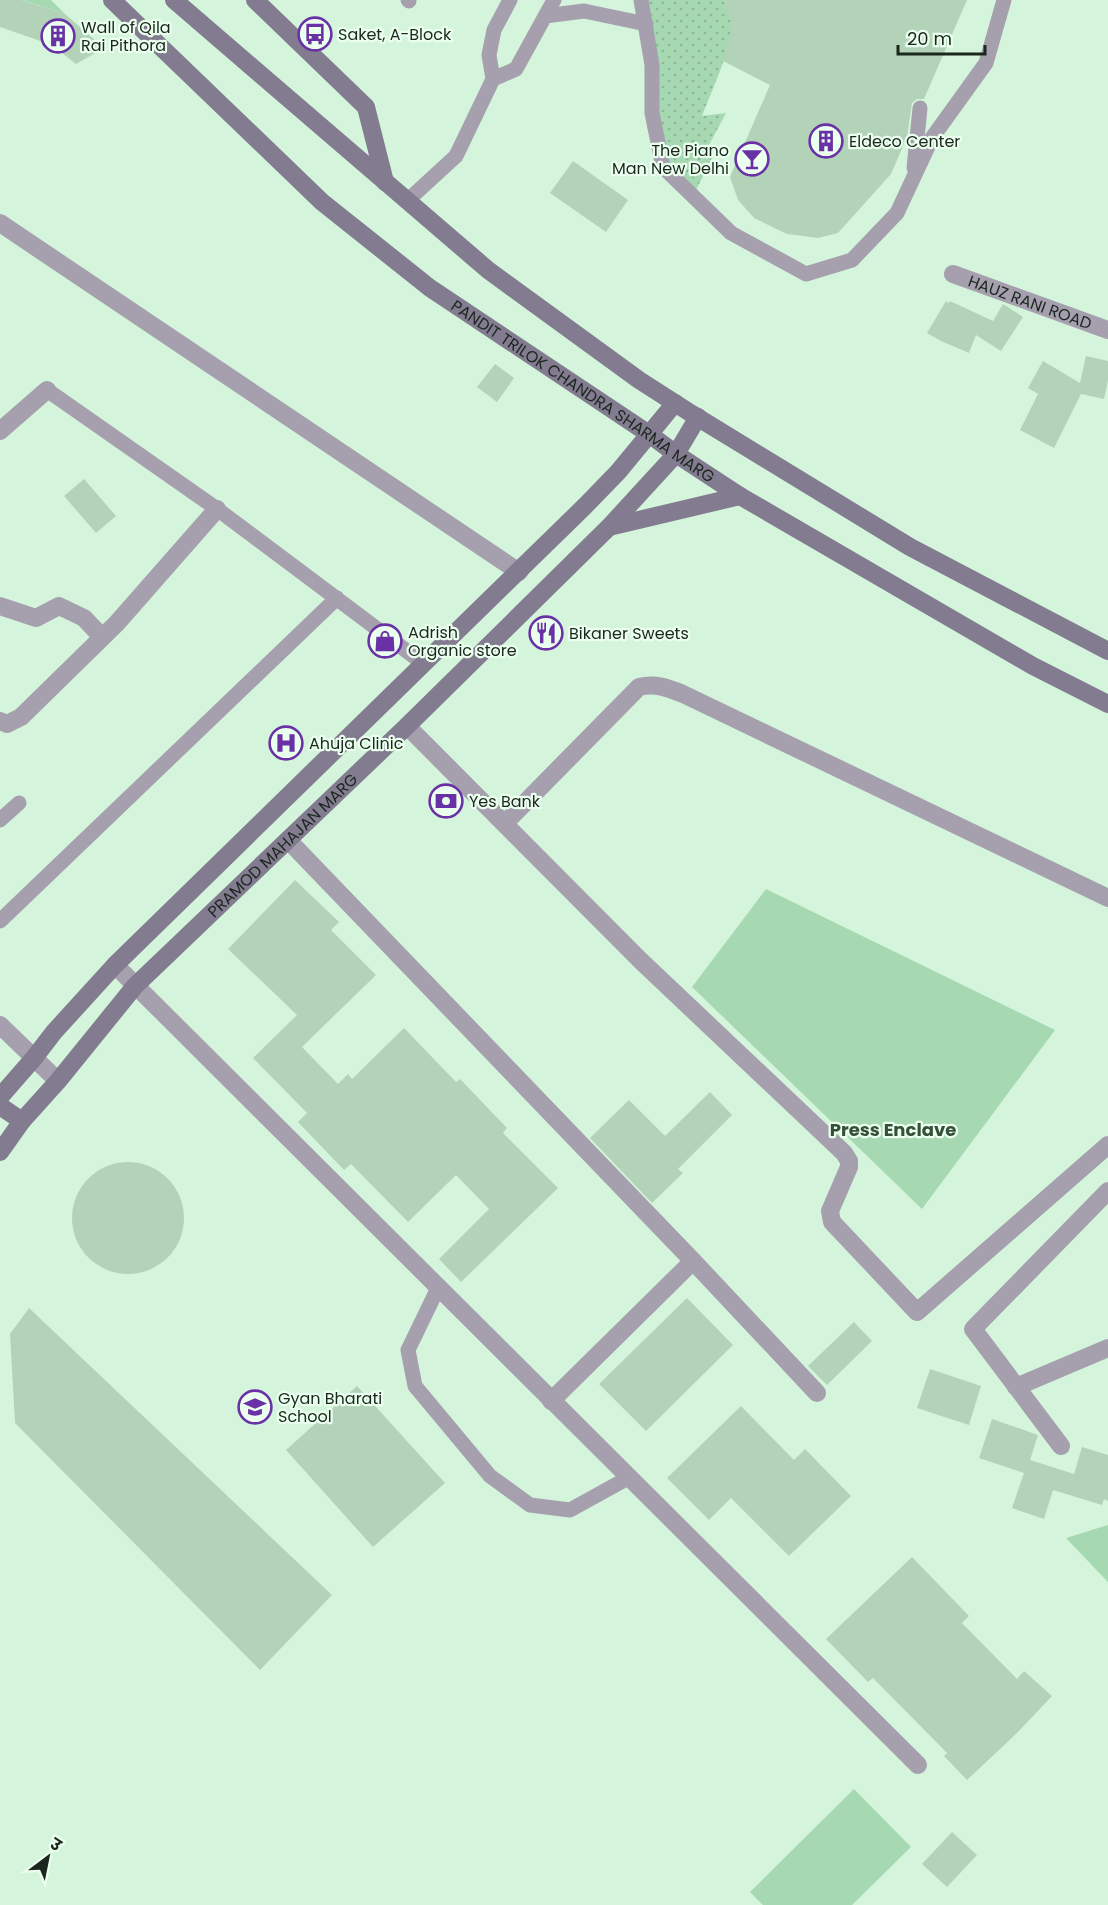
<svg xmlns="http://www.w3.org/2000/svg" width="1108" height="1905" font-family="Poppins,'Noto Sans Devanagari',sans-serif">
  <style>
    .grass { fill: url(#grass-dots) }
    .green { fill: #a6d8b1 }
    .building { fill: #b3d3b9 }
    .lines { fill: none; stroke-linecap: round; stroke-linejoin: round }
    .lane { stroke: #a59fae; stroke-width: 15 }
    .street { stroke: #a59fae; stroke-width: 18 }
    .secondary { stroke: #837b90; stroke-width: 18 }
    .labels { text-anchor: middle; stroke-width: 4.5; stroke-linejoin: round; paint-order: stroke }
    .poi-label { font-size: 16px; fill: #1b271e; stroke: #ebffee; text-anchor: start }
    .street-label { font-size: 16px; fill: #1b271e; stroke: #ebffee }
    .neighbourhood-label { font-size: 18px; font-weight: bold; fill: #34503a; stroke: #ebffee }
  </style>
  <defs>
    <pattern id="grass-dots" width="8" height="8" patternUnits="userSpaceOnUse" patternTransform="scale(1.5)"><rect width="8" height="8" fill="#a6d8b1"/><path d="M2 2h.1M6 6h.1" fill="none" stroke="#8eb998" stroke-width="1.8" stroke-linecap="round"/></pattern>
  </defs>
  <rect width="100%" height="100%" fill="#d4f5db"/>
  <path class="grass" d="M644,0h80c2,6 6,12 7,18 4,25 -20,74 -29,98l24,-3 -17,32 9,1 -24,48 -38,-40 -9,-27z"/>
  <path class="green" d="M23,0h28l14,14z
    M766,889l289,141 -133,179 -230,-222z
    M1108,1525v57l-42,-44z
    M854,1789l57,58 -59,58h-89l-13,-13z"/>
  <path class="building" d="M0,0h22l43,14 39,34 -28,16 -24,-19 -52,-18z
    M724,0h243l-43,99h-7l-5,4 -5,34 -16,37 -53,59 -20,5 -31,-4 -33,-16 -16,-18 -8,-23 40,-92 -47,-24 7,-25 1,-18z
    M573,161l55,39 -22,32 -56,-39z
    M946,301l3,2 1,-2 43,20 10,-17 20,13 -22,34 -25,-16 -7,18 -28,-12 -14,-8z
    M1086,356l22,5v19l-4,19 -23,-5 -27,54 -34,-18 18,-36 -10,-6 15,-27 37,22z
    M495,364l19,14 -17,24 -20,-15z
    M84,479l32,37 -20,17 -32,-37z
    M295,880l44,42 -8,8 45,45 -74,72 36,37 10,-10 4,5 52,-51 52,54 4,-3 47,49 -4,5 55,55 -97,94 -22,-23 50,-50 -33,-34 -48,47 -57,-58 -7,6 -46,-48 9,-9 -54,-55 44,-43 -69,-66z
    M710,1092l22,23 -54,54 5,4 -31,30 -62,-65 39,-38 36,36z
    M72 1218a56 56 0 1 1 112 0a56 56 0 1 1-112 0Z
    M687,1298l46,47 -87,86 -47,-47z
    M29,1308l303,287 -72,75 -245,-247 -5,-89z
    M854,1322l18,19 -45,44 -19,-19z
    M930,1369l51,17 -12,39 -52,-17z
    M357,1386l88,97 -72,64 -87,-97z
    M741,1406l53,54 11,-11 46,47 -62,60 -58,-58 -22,22 -42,-42z
    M992,1419l46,16 -8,25 44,14 8,-27 26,8v46l-4,-2 -2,6 -49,-15 -9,29 -32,-11 12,-35 -45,-15z
    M912,1557l57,59 -7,7 55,56 7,-8 28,25 -35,37 -50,47 -23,-24 3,-3 -74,-75 -5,4 -42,-43z
    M952,1832l25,23 -30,32 -25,-23z"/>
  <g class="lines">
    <path class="lane" d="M408,0l1,1
      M641,0l11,65v48l11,54 68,66 75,41 46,-14 45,-47 35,-75 54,-75 18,-63
      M545,16l39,-5 62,13
      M493,79l23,-10 38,-69
      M914,168l6,-60
      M407,201l49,-45 37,-77 -4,-24 5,-25 16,-30
      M47,390l170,119 207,155
      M0,820l19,-17
      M0,921l337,-323
      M438,1288l-30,62 7,36 75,90 40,29 40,5 58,-32"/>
    <g class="street">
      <path d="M0,223l519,349"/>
      <path id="s1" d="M953,274l155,56"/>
      <path d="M0,431l47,-41"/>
      <path d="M0,606l36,12 23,-12 25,12 18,19"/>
      <path d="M0,721l7,3 14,-7 96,-94 100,-114"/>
      <path d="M407,726l234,235 203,192 5,8v6l-19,44 2,11 85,90 191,-167"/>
      <path d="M505,823l134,-136c17,-4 29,1 44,7l425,204"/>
      <path d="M288,840l405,421 124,132"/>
      <path d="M115,965l803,800"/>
      <path d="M0,1025l58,56"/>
      <path d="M1016,1387l92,-39"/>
      <path d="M551,1401l142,-140"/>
      <path d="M1061,1446l-88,-117 135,-138"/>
    </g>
    <g class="secondary">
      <path id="s2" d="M112,0l210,202 108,86 219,146 27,20 64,42 293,170 75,38"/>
      <path d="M174,0l314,270 151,110 53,34 218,133 198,104"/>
      <path d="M255,0l111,107 19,75"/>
      <path d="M609,527l131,-31"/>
      <path d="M0,1097l34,-39 20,-26 61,-67 470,-459 33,-34 57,-69"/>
      <path d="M0,1106l22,15"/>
      <path id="s3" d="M0,1152l22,-31 36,-40 77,-95 272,-260 202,-199 67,-73 22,-37"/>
    </g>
  </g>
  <defs>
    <symbol id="bus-ring" viewBox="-11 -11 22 22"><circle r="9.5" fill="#ebffee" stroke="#6a31a7" stroke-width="1.5"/><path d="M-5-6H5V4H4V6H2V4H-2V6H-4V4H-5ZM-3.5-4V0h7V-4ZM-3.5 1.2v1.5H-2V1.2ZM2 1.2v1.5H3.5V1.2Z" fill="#6a31a7"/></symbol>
    <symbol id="building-ring" viewBox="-11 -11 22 22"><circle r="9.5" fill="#ebffee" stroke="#6a31a7" stroke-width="1.5"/><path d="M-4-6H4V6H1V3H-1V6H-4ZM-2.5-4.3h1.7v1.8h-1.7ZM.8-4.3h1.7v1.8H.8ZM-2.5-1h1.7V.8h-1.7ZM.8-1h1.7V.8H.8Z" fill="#6a31a7"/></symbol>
    <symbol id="bar-ring" viewBox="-11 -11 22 22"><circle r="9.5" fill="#ebffee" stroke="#6a31a7" stroke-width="1.5"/><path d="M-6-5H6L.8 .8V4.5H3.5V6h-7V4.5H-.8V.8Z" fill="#6a31a7"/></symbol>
    <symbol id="restaurant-ring" viewBox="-11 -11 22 22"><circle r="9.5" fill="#ebffee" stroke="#6a31a7" stroke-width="1.5"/><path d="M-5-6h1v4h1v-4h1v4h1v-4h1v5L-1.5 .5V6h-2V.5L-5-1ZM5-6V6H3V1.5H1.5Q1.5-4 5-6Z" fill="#6a31a7"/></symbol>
    <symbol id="shop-ring" viewBox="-11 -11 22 22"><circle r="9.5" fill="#ebffee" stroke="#6a31a7" stroke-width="1.5"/><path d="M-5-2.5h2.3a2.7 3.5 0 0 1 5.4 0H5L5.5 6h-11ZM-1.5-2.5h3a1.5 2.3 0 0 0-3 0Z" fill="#6a31a7"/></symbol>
    <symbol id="hospital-ring" viewBox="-11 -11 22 22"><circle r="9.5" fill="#ebffee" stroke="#6a31a7" stroke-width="1.5"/><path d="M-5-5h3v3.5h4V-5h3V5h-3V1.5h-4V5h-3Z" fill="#6a31a7"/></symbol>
    <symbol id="bank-ring" viewBox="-11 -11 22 22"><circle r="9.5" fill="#ebffee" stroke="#6a31a7" stroke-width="1.5"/><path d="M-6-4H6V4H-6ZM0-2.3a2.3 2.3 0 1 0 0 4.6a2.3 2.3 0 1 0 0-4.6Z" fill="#6a31a7"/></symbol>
    <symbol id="school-ring" viewBox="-11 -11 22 22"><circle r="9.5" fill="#ebffee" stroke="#6a31a7" stroke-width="1.5"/><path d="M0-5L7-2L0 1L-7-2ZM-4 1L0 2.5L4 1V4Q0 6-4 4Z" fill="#6a31a7"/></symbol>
  </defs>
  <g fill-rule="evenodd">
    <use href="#bus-ring" x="296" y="15" width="38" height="38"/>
    <use href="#building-ring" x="39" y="17" width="38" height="38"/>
    <use href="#building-ring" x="807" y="122" width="38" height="38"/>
    <use href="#bar-ring" x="733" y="140" width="38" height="38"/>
    <use href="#restaurant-ring" x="527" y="614" width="38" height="38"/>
    <use href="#shop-ring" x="366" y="622" width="38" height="38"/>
    <use href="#hospital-ring" x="267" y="724" width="38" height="38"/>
    <use href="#bank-ring" x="427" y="782" width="38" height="38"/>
    <use href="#school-ring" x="236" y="1388" width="38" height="38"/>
  </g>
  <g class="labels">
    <g class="poi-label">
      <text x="81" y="33">Wall of Qila<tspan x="81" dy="18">Rai Pithora</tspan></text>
      <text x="338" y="40">Saket, A-Block</text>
      <text x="849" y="147">Eldeco Center</text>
      <text x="729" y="156" text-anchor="end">The Piano<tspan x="729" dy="18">Man New Delhi</tspan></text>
      <text x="408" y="638">Adrish<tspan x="408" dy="18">Organic store</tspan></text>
      <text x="569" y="639">Bikaner Sweets</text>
      <text x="309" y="749">Ahuja Clinic</text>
      <text x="469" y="807">Yes Bank</text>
      <text x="278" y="1404">Gyan Bharati<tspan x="278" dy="18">School</tspan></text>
    </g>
    <g class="street-label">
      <text dy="6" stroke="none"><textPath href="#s1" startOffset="82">HAUZ RANI ROAD</textPath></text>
      <text dy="6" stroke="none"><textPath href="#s2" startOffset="614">PANDIT TRILOK CHANDRA SHARMA MARG</textPath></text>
      <text dy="6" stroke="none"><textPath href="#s3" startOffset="418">PRAMOD MAHAJAN MARG</textPath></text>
    </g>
    <g class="neighbourhood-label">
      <text x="893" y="1136">Press Enclave</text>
    </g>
  </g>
  <g transform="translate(48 1857) rotate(32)" stroke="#ebffee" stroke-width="4.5" paint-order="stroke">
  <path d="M0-4.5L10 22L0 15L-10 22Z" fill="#1b271e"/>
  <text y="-9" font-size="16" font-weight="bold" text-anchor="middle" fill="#1b271e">उ</text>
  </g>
  <path d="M898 45v9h87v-9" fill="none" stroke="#1b271e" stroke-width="3"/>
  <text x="907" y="45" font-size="18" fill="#1b271e" stroke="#ebffee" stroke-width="4.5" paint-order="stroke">20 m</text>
</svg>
